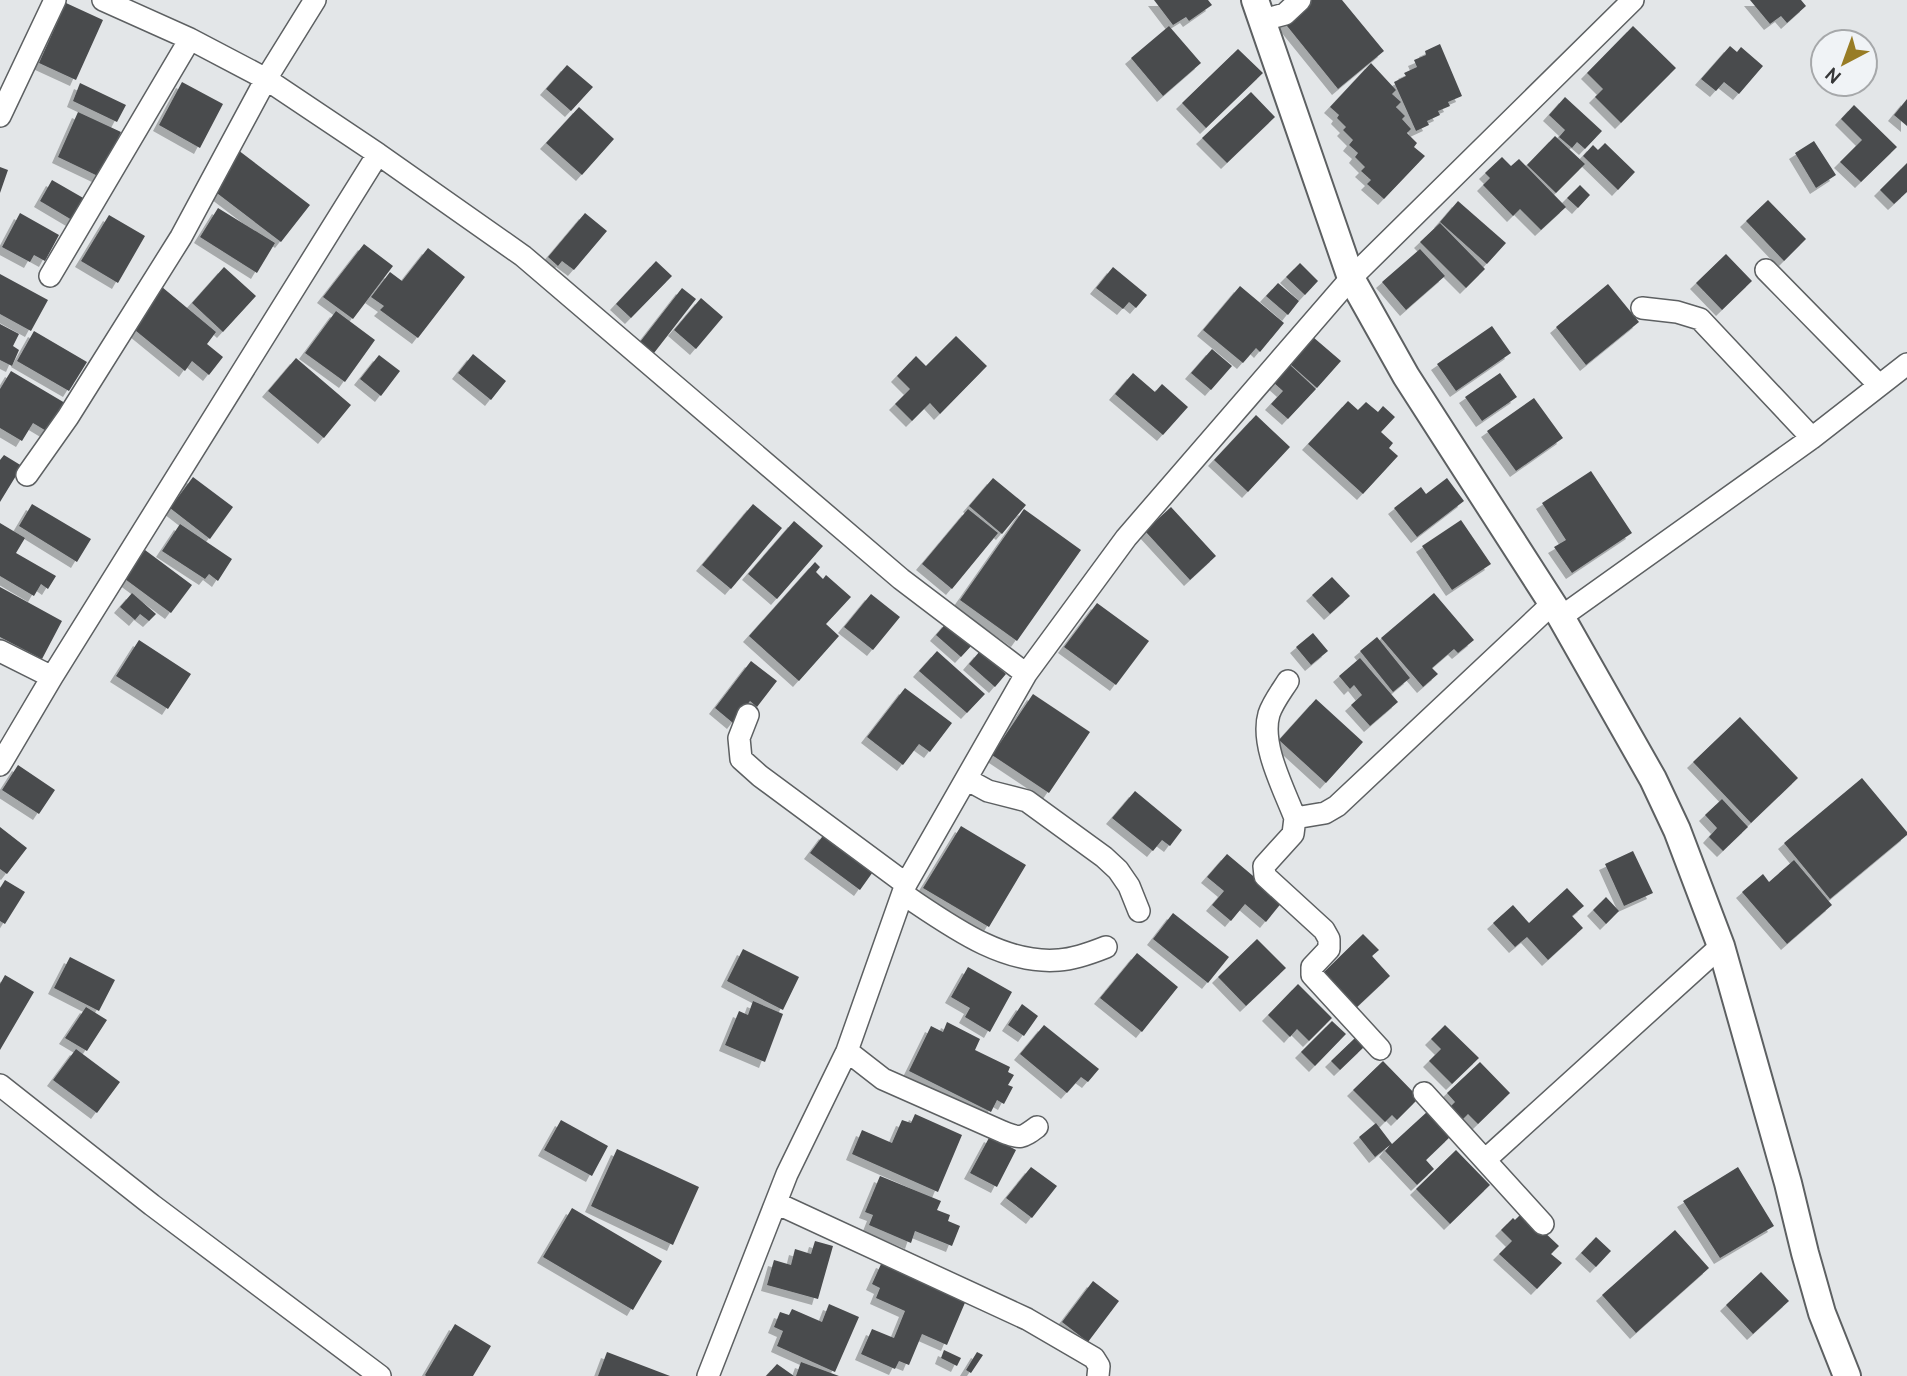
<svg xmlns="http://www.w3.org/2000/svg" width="1907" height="1376" font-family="Cabin,sans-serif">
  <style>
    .building { fill: #494b4d; filter: url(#shadow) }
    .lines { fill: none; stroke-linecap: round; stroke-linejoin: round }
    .minor-casing { stroke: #5d6062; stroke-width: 24 }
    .tertiary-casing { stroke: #5d6062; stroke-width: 30 }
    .minor { stroke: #fff; stroke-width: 21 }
    .tertiary { stroke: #fff; stroke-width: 26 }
  </style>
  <defs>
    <filter id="shadow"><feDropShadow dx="-6" dy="6" stdDeviation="0" flood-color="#0004"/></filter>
  </defs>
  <rect width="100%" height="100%" fill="#e3e6e8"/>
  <path class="building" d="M1154,0h54l4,5 -23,16 -3,-4 -13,8z
    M1309,0h33l42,51 -46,38 -55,-68z
    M1750,0h51l5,6 -19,17 -6,-7 -11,8z
    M66,3l37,17 -27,60 -37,-17z
    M1169,26l32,37 -38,33 -32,-38z
    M1633,26l43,42 -55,55 -26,-26 8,-8 -16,-16z
    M1440,44l22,52 -14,6 2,4 -12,5 2,4 -13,6 2,4 -13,6 -22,-49 12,-6 -2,-3 13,-6 -3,-7 12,-5 -1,-4z
    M1730,46l7,6 4,-5 22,19 -24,28 -15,-12 -8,9 -15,-12z
    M1238,49l25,24 -57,55 -24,-25z
    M1371,63l25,27 -4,4 9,8 -5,5 9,9 -3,3 9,10 -4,4 10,10 -3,4 11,9 -41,43 -17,-15 4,-4 -10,-9 4,-4 -10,-10 3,-4 -9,-8 4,-5 -10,-10 3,-3 -9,-9 2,-3 -9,-8z
    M567,65l26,22 -22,24 -25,-22z
    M182,82l41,22 -23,44 -41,-23z
    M80,83l46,22 -9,17 -44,-21z
    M1251,92l24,25 -48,46 -25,-25z
    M1565,97l37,34 -17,18 -8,-7 -5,6 -13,-11 6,-7 -16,-15z
    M1907,99v27l-13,-11z
    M1854,105l43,42 -36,35 -21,-20 22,-22 -21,-21z
    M579,107l35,32 -32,36 -36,-32z
    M78,112l43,20 -21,45 -42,-20z
    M1555,136l30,28 -29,29 -29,-28z
    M1814,141l22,34 -20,13 -21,-35z
    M1605,143l30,29 -17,18 -35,-34 10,-11 5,5z
    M238,150l72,55 -29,37 -72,-55z
    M1502,157l9,9 8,-7 47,48 -25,23 -21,-21 -7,7 -30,-31 7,-7 -5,-5z
    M1907,163v29l-13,12 -14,-14z
    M0,167l8,3 -8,23z
    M52,180l33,19 -13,21 -32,-19z
    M1580,185l10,10 -12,13 -11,-10z
    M1768,200l38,39 -22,22 -38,-40z
    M1458,201l48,42 -19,21 -47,-42z
    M218,208l57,35 -18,30 -57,-36z
    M20,213l39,22 -14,26 -11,-6 -4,7 -28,-15z
    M585,213l22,18 -33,39 -12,-9 -4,5 -10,-9z
    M109,215l36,21 -27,47 -37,-22z
    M1440,223l45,46 -19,19 -46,-46z
    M364,244l29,22 -40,53 -30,-22z
    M428,248l37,29 -47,61 -38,-28 4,-4 -13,-9 19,-25 12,9z
    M1420,249l25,27 -39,34 -24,-28z
    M1726,254l26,27 -30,29 -26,-27z
    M656,261l16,15 -41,42 -15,-14z
    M1300,263l18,18 -13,14 -19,-18z
    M224,267l32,29 -33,36 -31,-29z
    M1113,267l34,28 -11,13 -7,-6 -6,7 -27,-21z
    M0,274l48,26 -17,31 -31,-17z
    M1278,283l21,18 -11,14 -22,-19z
    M1608,284l31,38 -53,43 -30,-38z
    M1240,286l44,37 -24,29 -4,-4 -13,15 -40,-33z
    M162,287l54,45 -9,12 16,13 -14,18 -17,-14 -7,10 -55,-45z
    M682,288l14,11 -42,54 -14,-11z
    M701,298l22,19 -27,32 -22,-19z
    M336,311l39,29 -30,42 -40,-29z
    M0,324l19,10 -6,12 6,4 -7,16 -12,-6z
    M1492,326l19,27 -55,38 -19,-27z
    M34,331l53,31 -18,29 -52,-30z
    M956,336l31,30 -47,48 -10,-11 -18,18 -17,-17 15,-15 -13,-13 19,-20 10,10z
    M1313,337l28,24 -24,27 -27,-24z
    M1212,349l20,17 -21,24 -20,-17z
    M473,354l33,27 -15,19 -33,-27z
    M379,355l21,16 -19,25 -21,-17z
    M296,358l55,47 -27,33 -56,-47z
    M1289,364l27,25 -28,30 -17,-15 12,-13 -10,-9z
    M11,371l54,32 -17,29 -15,-9 -11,18 -22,-13v-39z
    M1133,373l22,19 7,-8 26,23 -25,28 -48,-41z
    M1500,373l17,24 -35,24 -17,-24z
    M1534,398l29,40 -47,33 -29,-40z
    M1348,401l10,9 8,-8 12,10 5,-6 12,11 -14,15 12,11 -4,5 9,8 -35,38 -55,-50z
    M1256,415l34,32 -42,45 -34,-32z
    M4,455l18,11 -22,36v-42z
    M1591,471l41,62 -60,40 -18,-26 12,-7 -24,-37z
    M193,477l40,30 -23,32 -40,-31z
    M993,478l33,27 -24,29 -33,-28z
    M1447,478l17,23 -47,36 -23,-29 27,-21 5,7z
    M32,504l59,35 -14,23 -58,-36z
    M753,504l29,24 -51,61 -29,-24z
    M1171,507l45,49 -26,24 -45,-49z
    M968,509l30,24 -46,56 -30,-25z
    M1024,509l57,41 -64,91 -57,-41z
    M1461,520l30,44 -39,26 -30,-44z
    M794,521l29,25 -46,53 -29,-25z
    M0,523l25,15 -9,15 40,23 -8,13 -7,-5 -7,12 -34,-20z
    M180,524l52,35 -14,22 -9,-7 -4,5 -43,-28z
    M145,550l47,35 -21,28 -46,-34z
    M815,562l5,5 -4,5 7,7 3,-4 25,22 -25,27 13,12 -40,45 -50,-45z
    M1332,577l18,19 -20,18 -18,-19z
    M0,587l62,34 -20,38 -42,-22z
    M132,593l24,21 -7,7 -9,-7 -5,6 -15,-13z
    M1434,593l40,47 -16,13 -4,-4 -22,19 6,6 -15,13 -42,-49z
    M871,594l29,23 -27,33 -29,-23z
    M1097,603l52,38 -33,44 -52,-38z
    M948,621l25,23 -12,13 -25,-22z
    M1313,633l15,18 -17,14 -15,-18z
    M1377,637l33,41 -17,14 -33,-41z
    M139,640l52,34 -23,35 -52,-33z
    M937,651l48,43 -18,19 -48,-42z
    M980,651l26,23 -11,13 -26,-23z
    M1360,658l38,44 -28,24 -19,-21 11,-10 -8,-10 -4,4 -11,-13z
    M751,661l26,20 -20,26 -7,-6 -17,22 -18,-15z
    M905,688l47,35 -22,29 -11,-8 -16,21 -36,-28z
    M1033,694l57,38 -41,61 -57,-38z
    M1316,699l47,43 -37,41 -47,-43z
    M1740,717l58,61 -47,45 -58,-61z
    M18,765l37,25 -16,24 -37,-24z
    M1862,778l45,54v3l-77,64 -46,-56z
    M1135,791l47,39 -12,16 -8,-6 -9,11 -41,-33z
    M1722,799l26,28 -25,24 -14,-14 8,-9 -12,-13z
    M961,826l65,39 -37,62 -66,-39z
    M0,827l27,21 -20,26 -7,-5z
    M825,833l50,36 -15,21 -50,-37z
    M1633,851l20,42 -29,13 -19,-42z
    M1227,854l56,47 -17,21 -21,-18 -14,17 -19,-16 12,-14 -17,-14z
    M1794,860l38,45 -45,39 -45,-52 21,-18 6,8z
    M5,880l20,12 -20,32 -5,-3v-33z
    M1567,888l17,18 -12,10 11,12 -35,32 -21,-23 -12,10 -22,-24 20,-18 16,18z
    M1606,897l13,14 -13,13 -13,-14z
    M1173,913l56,44 -21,26 -55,-44z
    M1363,934l16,16 -7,6 18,20 -34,32 -33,-35z
    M1257,939l29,29 -40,38 -28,-29z
    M743,949l56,28 -16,33 -56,-29z
    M1137,953l41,34 -36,45 -42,-34z
    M70,957l45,23 -16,31 -45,-23z
    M968,967l44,25 -22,40 -25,-15 5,-9 -19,-11z
    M5,975l29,17 -34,58v-66z
    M1298,984l34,34 -23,23 -12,-12 -7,8 -22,-22z
    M753,1001l30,13 -18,48 -40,-17 14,-34 9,4z
    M1022,1004l16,12 -14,20 -16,-11z
    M86,1007l21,13 -20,31 -22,-13z
    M1332,1021l14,13 -31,32 -14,-14z
    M947,1022l33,17 -5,11 35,17 -2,5 6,3 -6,10 5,2 -9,17 -7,-4 -6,12 -82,-41 22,-45 12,6z
    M1044,1025l55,44 -11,13 -7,-5 -14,16 -47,-39z
    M1445,1025l34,33 -27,26 -23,-23 12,-12 -10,-10z
    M1355,1038l9,9 -24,23 -9,-9z
    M76,1049l44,33 -23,31 -44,-33z
    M1383,1061l36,37 -22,22 -5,-5 -7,7 -32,-32z
    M1480,1062l30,31 -32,31 -10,-10 -9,9 -12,-13 8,-8 -8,-9z
    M1428,1111l23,25 -25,24 8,9 -17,16 -32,-34 5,-6 -15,12 -16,-20 17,-14 16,21z
    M915,1114l47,21 -24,57 -86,-38 10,-24 30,13 10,-23 9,3z
    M561,1120l47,26 -16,30 -48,-26z
    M990,1136l26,14 -19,37 -27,-14z
    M617,1149l82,38 -26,58 -82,-39z
    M1456,1150l34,35 -40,39 -34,-35z
    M1031,1167l26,19 -25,32 -26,-20z
    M1738,1167l36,59 -54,32 -37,-57z
    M880,1176l61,25 -4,9 13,5 -2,6 12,5 -8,20 -37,-15 -4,12 -42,-18 4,-10 -8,-3z
    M572,1208l90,53 -29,49 -90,-53z
    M1523,1212l36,34 -8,8 11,9 -25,26 -38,-35 13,-13 -11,-11 12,-12 2,2z
    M1675,1230l34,38 -73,65 -34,-38z
    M1596,1237l15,14 -15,16 -15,-14z
    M815,1241l18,5 -15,53 -51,-14 7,-25 17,5 4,-16 16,5z
    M882,1262l85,36 -20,47 -25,-11 -13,31 -10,-4 -4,8 -34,-15 11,-25 22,9 11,-27 -29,-13 4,-10 -8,-4z
    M1761,1272l28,29 -36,33 -27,-29z
    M1093,1281l26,20 -31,41 -26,-20z
    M829,1304l30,13 -24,55 -58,-26 6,-15 -9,-4 6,-15 9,3 3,-6 30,13z
    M455,1324l36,22 -18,30h-47l-1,-1z
    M944,1350l17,8 -4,8 -16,-8z
    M607,1352l63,24h-72z
    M977,1352l6,3 -12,18 -5,-3z
    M801,1362l38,14h-43z
    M777,1364l17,12h-28z"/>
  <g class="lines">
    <defs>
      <path id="minor" d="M103,0l87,39 76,40 112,75 145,102 378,323 125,95
        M1263,20l22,-6 15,-14
        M0,116l55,-116
        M1766,270l113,115
        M50,276l140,-237
        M1642,308l35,4 23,7 112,119
        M27,475l41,-58 113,-180 85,-158 49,-79
        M1561,617l251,-179 95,-74
        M0,651l52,26
        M1288,681c-7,11 -15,21 -19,33 -9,31 15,75 26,104
        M748,715l-9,23 2,21 19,17 146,108
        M0,765l52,-88 326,-523
        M966,779l22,12 39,10 77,56 14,13 11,16 10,25
        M903,894c45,30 99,71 156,66 16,-1 32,-7 47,-13
        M1380,1049l-68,-74v-8l17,-18v-10l-5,-9 -59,-54 -1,-10 29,-32 2,-16 30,-5 12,-7 216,-203
        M847,1051l36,28 120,53c18,7 19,6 34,-5
        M0,1085l152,120 228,171
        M1424,1093l119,131
        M1485,1160l236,-214
        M776,1203l251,116 67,39 5,8 -1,10
        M708,1376l79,-202 60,-123 59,-167 120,-210 100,-136 225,-260 282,-278"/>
      <path id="tertiary" d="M1255,0l96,278 55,98 155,241 92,162 24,51 44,116 67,237 17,70 17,60 25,63"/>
    </defs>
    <use href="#minor" class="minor-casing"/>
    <use href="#tertiary" class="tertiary-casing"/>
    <use href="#minor" class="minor"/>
    <use href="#tertiary" class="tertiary"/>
  </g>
  <g transform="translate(1844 63) rotate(221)"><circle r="33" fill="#f0f3f6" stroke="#a6a8aa" stroke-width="2"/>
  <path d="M0-5L12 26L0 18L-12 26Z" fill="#987c25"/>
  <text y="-10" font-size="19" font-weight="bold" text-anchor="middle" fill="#363738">N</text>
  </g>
</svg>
